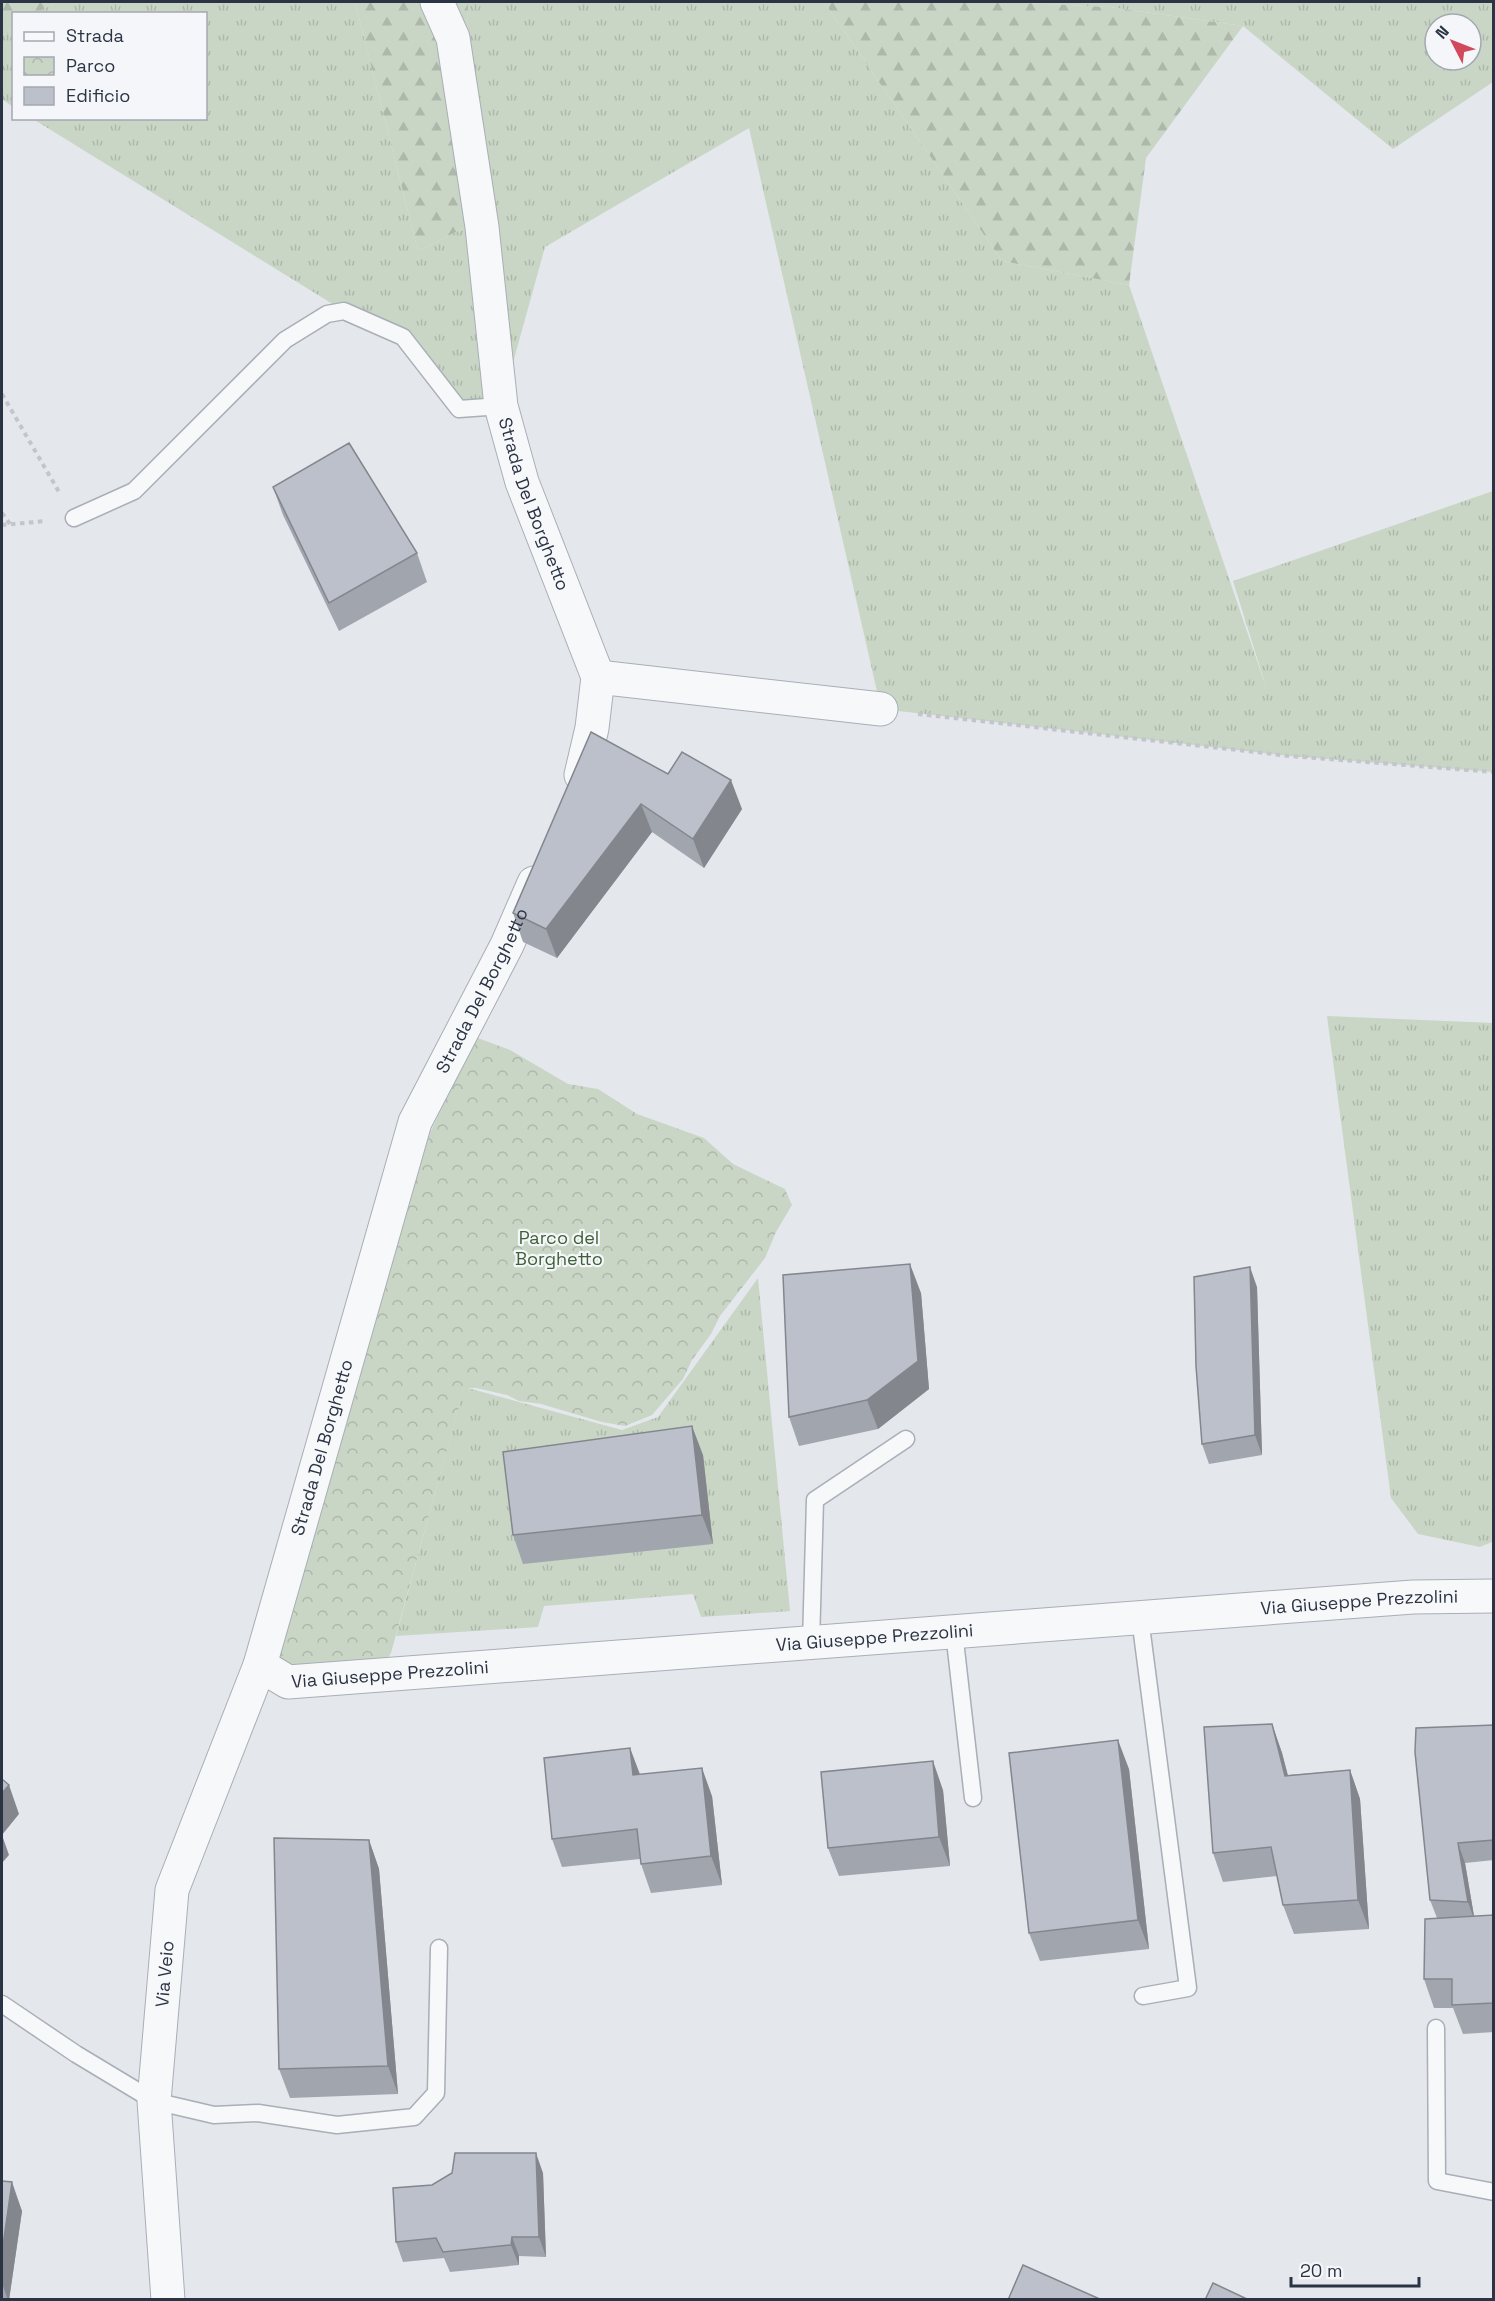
<svg xmlns="http://www.w3.org/2000/svg" width="1495" height="2301" font-family="'Space Grotesk',sans-serif">
  <style>
    .grass { fill: url(#grass-tufts); fill-rule: evenodd }
    .forest { fill: url(#forest-firs) }
    .park { fill: url(#park-crowns) }
    .lines { fill: none; stroke-linecap: round; stroke-linejoin: round }
    .service-casing { stroke: #a9aeb7; stroke-width: 19 }
    .minor-casing { stroke: #a9aeb7; stroke-width: 35 }
    .path { stroke: #c2c5cb; stroke-width: 4; stroke-dasharray: 4.5 4.5; stroke-linecap: butt }
    .service { stroke: #f7f8fa; stroke-width: 16 }
    .minor { stroke: #f7f8fa; stroke-width: 33 }
    .wall { fill: #a1a5ae }
    .shaded-wall { fill: #83868d }
    .building { fill: #bbc0ca; stroke: #83868d; stroke-width: 1.5 }
    .labels { text-anchor: middle; stroke-width: 4.5; stroke-linejoin: round; paint-order: stroke }
    .street-label { font-size: 18px; fill: #2b3445; stroke: #f4f6f9 }
    .park-label { font-size: 18px; fill: #3f6138; stroke: #f4f6f9 }
  </style>
  <defs>
    <pattern id="grass-tufts" width="24" height="20" patternUnits="userSpaceOnUse" patternTransform="scale(1.5)"><rect width="24" height="20" fill="#c9d6c5"/><path d="M3 7l-1-3M5 7V3M7 7l1-3M15 17l-1-3M17 17v-4M19 17l1-3" fill="none" stroke="#adb8ab"/></pattern>
    <pattern id="forest-firs" width="22" height="20" patternUnits="userSpaceOnUse" patternTransform="scale(1.5)"><rect width="22" height="20" fill="#c9d6c5"/><path d="M5 1l3.5 6h-7zM16 11l3.5 6h-7z" fill="#adb8ab"/></pattern>
    <pattern id="park-crowns" width="20" height="18" patternUnits="userSpaceOnUse" patternTransform="scale(1.5)"><rect width="20" height="18" fill="#c9d6c5"/><path d="M2 6a3 3 0 1 1 6 0M12 15a3 3 0 1 1 6 0" fill="none" stroke="#adb8ab"/></pattern>
  </defs>
  <rect width="100%" height="100%" fill="#e4e7ec"/>
  <path class="grass" d="M56,2h299l63,249 46,-23 4,-226h356l178,259 127,24 138,405 -34,-109 260,-90v281l-203,-16 -409,-47 -132,-581 -204,119 -44,159 -42,3 -56,-72 -59,-26 -311,-192 173,-1v-104l-169,-1z
    M1008,2h485v80l-100,67 -150,-123 -134,-19zM1435,24h36v36h-36z
    M13,29v78l-11,-8v-63z
    M1327,1016l166,7 1,518 -14,6 -62,-13 -27,-36z
    M758,1278l32,333 -89,6 -8,-23 -149,12 -6,21 -142,9 68,-249 158,43 36,-13z"/>
  <path class="forest" d="M2,2h54l-19,11 -23,1 -1,15 -11,7z
    M355,2h113l-4,226 -46,23z
    M824,2h184l101,5 134,19 -97,132 -17,127 -127,-24z"/>
  <path class="park" d="M475,1037l35,13 58,34 30,5 39,25 67,24 29,26 52,25 7,16 -16,27 -11,26 -45,58 -9,18 -19,26 -9,19 -31,36 -27,11 -23,-4 -61,-18 -22,-3 -12,-6 -31,-7h-12l-73,265 -11,16 -66,4 -42,-14 158,-526z"/>
  <g class="lines">
    <defs>
      <path id="service" d="M74,518l60,-27 151,-151 42,-26 17,-3 59,26 56,72 42,-3
        M1140,1618l48,370 -45,8
        M954,1632l19,166
        M811,1643l4,-143 91,-61
        M2,2004l74,50 78,47 60,14 44,-2 79,12 77,-8 22,-24 3,-145
        M1436,2028l1,153 57,11"/>
      <g id="minor">
        <path id="s1" d="M437,2l16,36 29,189 19,179 21,76 76,195 -6,51 -11,47"/>
        <path d="M598,677l283,32"/>
        <path id="s2" d="M260,1665l28,17 1125,-85 81,-1"/>
        <path id="s3" d="M168,2300l-14,-199 18,-211 88,-225 155,-543 92,-177 27,-62"/>
      </g>
    </defs>
    <use href="#service" class="service-casing"/>
    <use href="#minor" class="minor-casing"/>
    <path class="path" d="M2,394l57,98
      M2,513l8,11
      M2,525l44,-4
      M918,714l372,42 204,16"/>
    <use href="#service" class="service"/>
    <use href="#minor" class="minor"/>
  </g>
  <path class="wall" d="M273,487l144,66 10,29 -88,49 -56,-116z
    M668,774l74,35 -38,59 -52,-36 -95,126 -34,-16 -10,-29z
    M1257,1287l5,168 -53,9 -7,-20z
    M921,1293l8,96 -51,40 -79,17 -10,-29z
    M703,1455l10,89 -190,20 -10,-29z
    M1272,1724l10,29 6,22 62,-5 10,29 9,130 -75,5 -11,-29 -6,-29 -54,6 -10,-29z
    M1494,1725v135l-29,3 9,53 20,-1v117l-31,2 -10,-26h-19l-10,-29 13,-61 -7,-18z
    M630,1748l9,26 73,22 10,89 -71,8 -10,-29 -1,-5 -78,8 -10,-28z
    M1129,1769l20,180 -109,12 -11,-28z
    M943,1790l7,76 -111,10 -11,-28z
    M369,1840l10,29 19,225 -108,4 -11,-29z
    M543,2173l3,84 -27,-1v9l-69,7 -6,-14 -41,4 -7,-20z
    M2,2181l20,30 -13,89h-7z"/>
  <path class="shaded-wall" d="M731,780l11,29 -38,59 -11,-29z
    M641,804l11,28 -95,126 -11,-29z
    M910,1264l11,29 8,96 -51,40 -11,-29z
    M1250,1267l7,20 5,168 -7,-20z
    M692,1426l11,29 10,89 -11,-29z
    M1272,1724l10,29 13,51 -10,-28z
    M1118,1740l11,29 20,180 -11,-29z
    M630,1748l11,29 -8,-2z
    M933,1761l10,29 7,76 -11,-29z
    M702,1768l10,28 10,89 -11,-29z
    M1350,1770l10,29 9,130 -11,-29z
    M9,1785l10,29 -17,21v-42z
    M2,1835l7,20 -7,8z
    M369,1840l10,29 19,225 -10,-28z
    M1458,1843l7,20 10,59 -7,-20z
    M536,2153l7,20 3,84 -7,-20z
    M12,2182l10,29 -13,89h-1l-6,-17v-31z
    M512,2237l7,19v9l-8,-20z"/>
  <path class="building" d="M349,443l68,110 -88,50 -56,-116z
    M591,732l77,42 14,-22 49,28 -38,59 -52,-35 -95,125 -33,-16z
    M910,1264l8,97 -51,39 -78,17 -6,-142z
    M1250,1267l5,168 -53,9 -6,-78 -2,-89z
    M692,1426l10,89 -189,20 -10,-83z
    M1272,1724l13,52 65,-6 8,130 -75,5 -12,-58 -58,6 -9,-126z
    M1494,1725v115l-36,3 10,59 -38,-2 -15,-148 1,-24z
    M1118,1740l20,180 -109,13 -20,-180z
    M630,1748l3,27 69,-7 9,88 -70,8 -4,-35 -85,10 -8,-81z
    M933,1761l6,76 -111,11 -7,-76z
    M2,1779l7,6 -7,8z
    M274,1838l95,2 19,226 -109,3z
    M1494,1915v88l-42,2v-26h-28l1,-60z
    M455,2153h81l3,84h-27l-1,8 -68,7 -7,-14 -40,4 -3,-54 39,-3 20,-12z
    M2,2181l10,1 -10,70z
    M1023,2265l79,35h-94z
    M1213,2283l36,17h-44z"/>
  <g class="labels">
    <g class="street-label">
      <text dy="6" stroke="none"><textPath href="#s1" startOffset="514">Strada Del Borghetto</textPath></text>
      <text dy="6" stroke="none"><textPath href="#s3" startOffset="1365">Strada Del Borghetto</textPath></text>
      <text dy="6" stroke="none"><textPath href="#s3" startOffset="879">Strada Del Borghetto</textPath></text>
      <text dy="6" stroke="none"><textPath href="#s2" startOffset="1107">Via Giuseppe Prezzolini</textPath></text>
      <text dy="6" stroke="none"><textPath href="#s2" startOffset="621">Via Giuseppe Prezzolini</textPath></text>
      <text dy="6" stroke="none"><textPath href="#s2" startOffset="135">Via Giuseppe Prezzolini</textPath></text>
      <text dy="6" stroke="none"><textPath href="#s3" startOffset="327">Via Veio</textPath></text>
    </g>
    <g class="park-label">
      <text x="559" y="1244">Parco del<tspan x="559" dy="21">Borghetto</tspan></text>
    </g>
  </g>
  <rect width="1495" height="2301" fill="none" stroke="#2b3445" stroke-width="6"/>
  <rect x="12" y="12" width="195" height="108" fill="#f4f6f9" stroke="#a4a8b1" stroke-width="1.5"/>
  <rect x="24" y="32" width="30" height="9" fill="#f7f8fa" stroke="#a4a8b1" stroke-width="1.5"/>
  <text x="66" y="42" font-size="18" fill="#2b3445">Strada</text>
  <rect x="24" y="57" width="30" height="18" fill="url(#park-crowns)" stroke="#a4a8b1" stroke-width="1.5"/>
  <text x="66" y="72" font-size="18" fill="#2b3445">Parco</text>
  <rect x="24" y="87" width="30" height="18" fill="#bbc0ca" stroke="#a4a8b1" stroke-width="1.5"/>
  <text x="66" y="102" font-size="18" fill="#2b3445">Edificio</text>
  <g transform="translate(1453 42) rotate(312)"><circle r="28" fill="#f4f6f9" stroke="#a4a8b1" stroke-width="1.5"/>
  <path d="M0-4.5L10 22L0 15L-10 22Z" fill="#d1495b"/>
  <text y="-9" font-size="16" font-weight="bold" text-anchor="middle" fill="#2b3445">N</text>
  </g>
  <path d="M1291 2277v9h128v-9" fill="none" stroke="#2b3445" stroke-width="3"/>
  <text x="1300" y="2277" font-size="18" fill="#2b3445" stroke="#f4f6f9" stroke-width="4.5" paint-order="stroke">20 m</text>
</svg>
